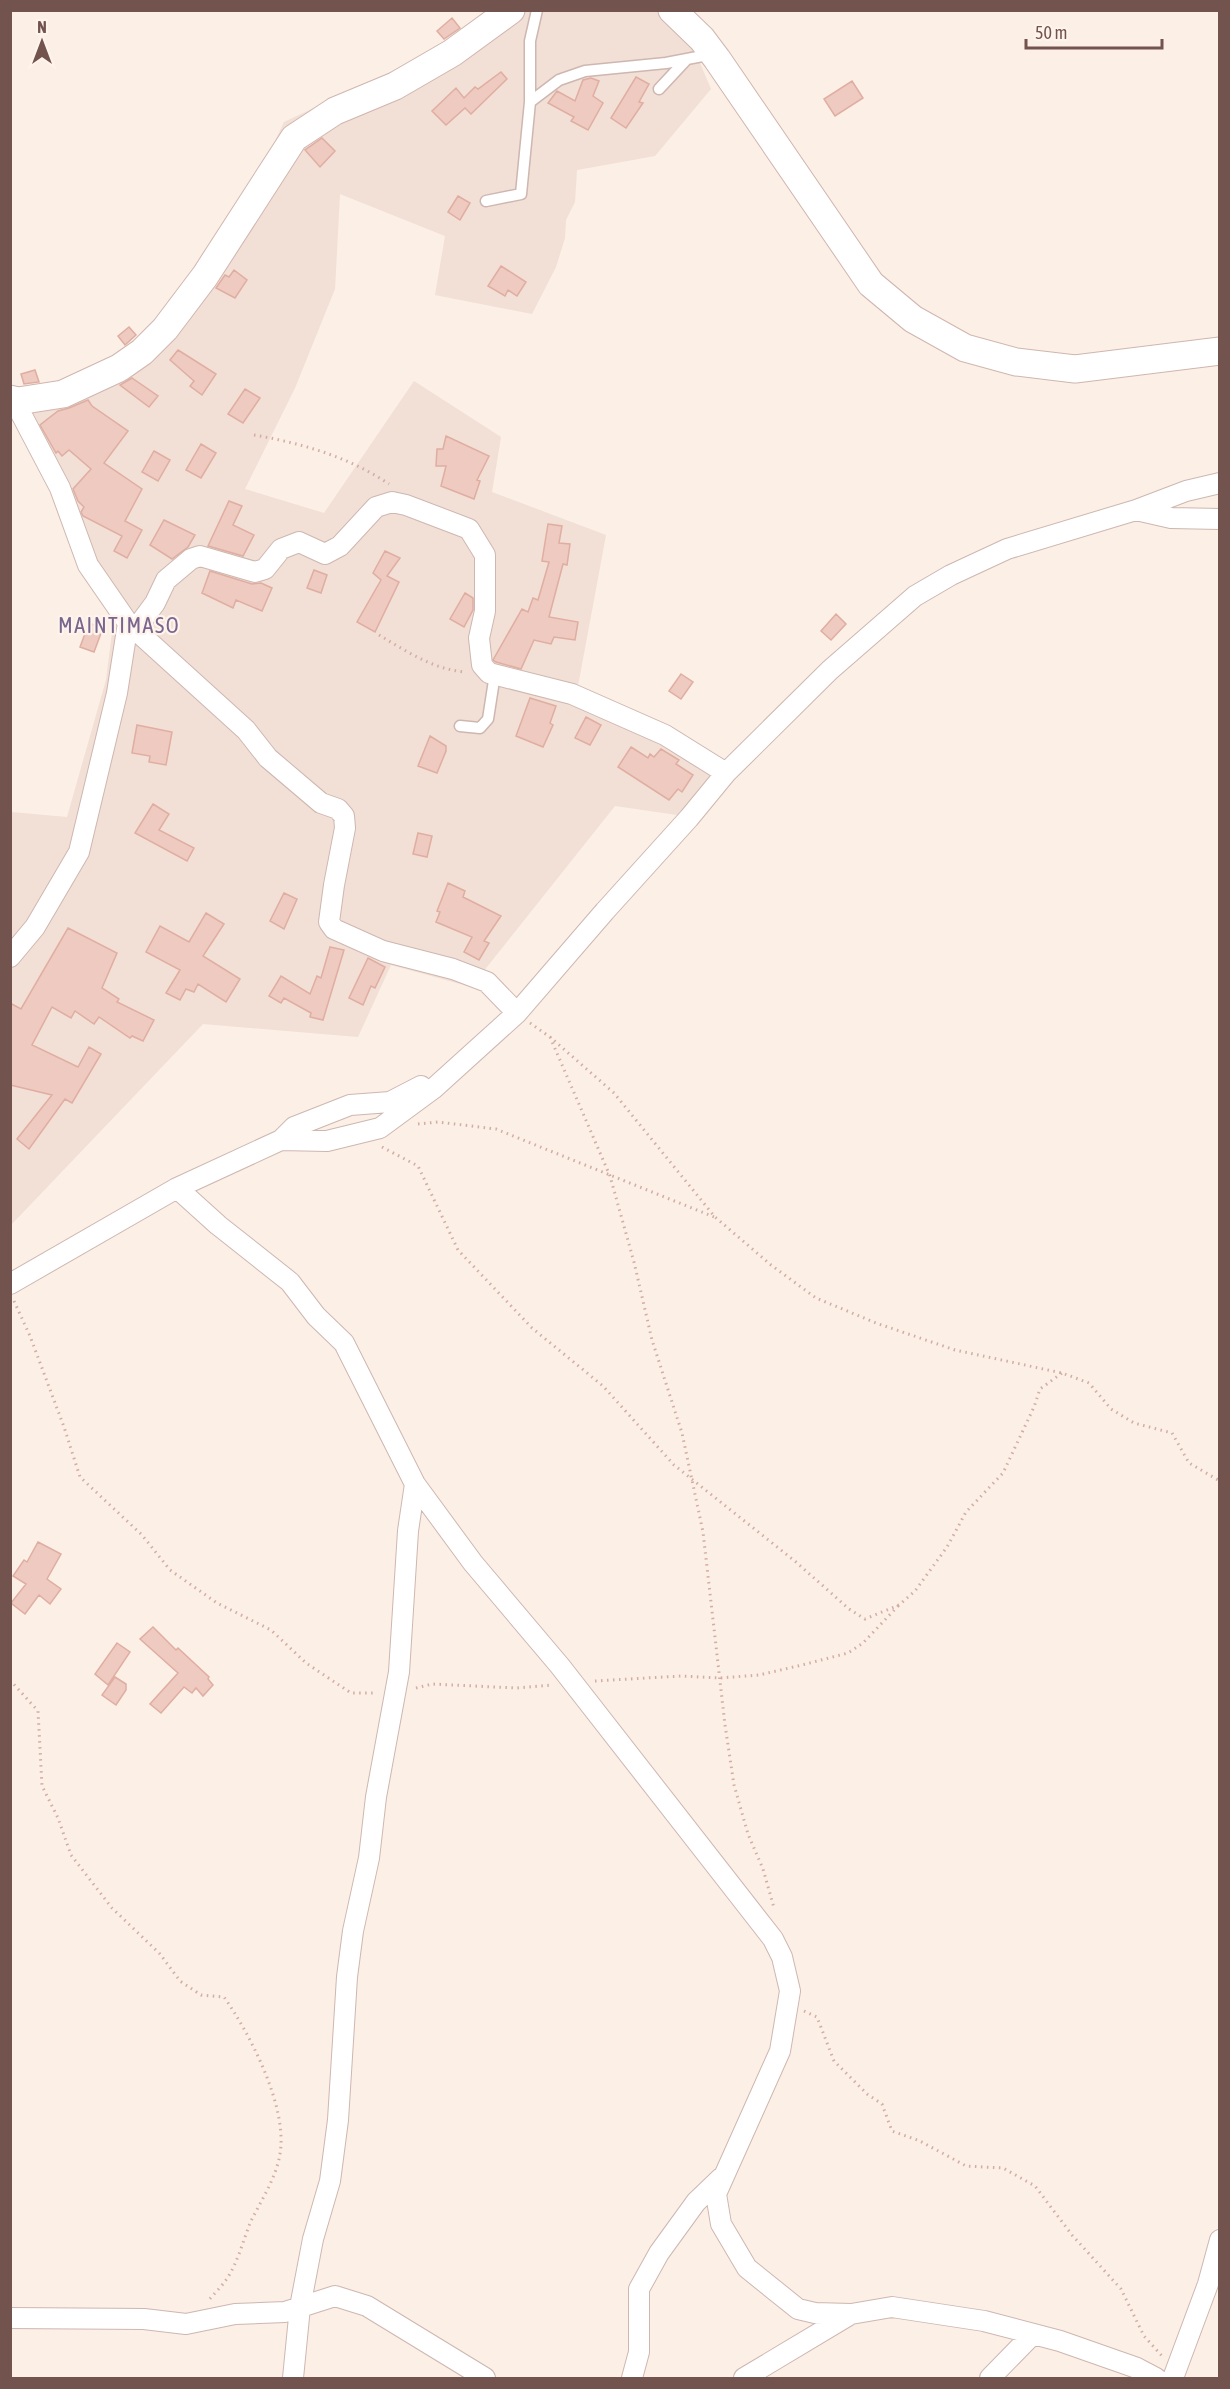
<svg xmlns="http://www.w3.org/2000/svg" width="1230" height="2389" font-family="'Asap Condensed',sans-serif">
  <style>
    .residential { fill: #f2dfd5 }
    .building { fill: #eecac0; stroke: #e0ada1; stroke-width: 1.5 }
    .lines { fill: none; stroke-linecap: round; stroke-linejoin: round }
    .lane-casing { stroke: #ceb7b0; stroke-width: 13 }
    .street-casing { stroke: #ceb7b0; stroke-width: 22 }
    .secondary-casing { stroke: #d0b6ae; stroke-width: 29 }
    .path { stroke: #d3ada3; stroke-width: 3; stroke-dasharray: 1.5 4.5; stroke-linecap: butt }
    .lane { stroke: #fff; stroke-width: 10 }
    .street { stroke: #fff; stroke-width: 20 }
    .secondary { stroke: #fff; stroke-width: 27 }
    .labels { text-anchor: middle; stroke-width: 4.5; stroke-linejoin: round; paint-order: stroke }
    .quarter-label { font-size: 22px; letter-spacing: 1.5px; fill: #79658e; stroke: #fef4ec }
  </style>
  <rect width="100%" height="100%" fill="#fbefe6"/>
  <path class="residential" d="M496,11h187l9,33 19,45 -56,67 -78,14 -2,32 -9,18 -1,18 -9,29 -24,47 -97,-19 10,-59 -105,-42 -5,95 -40,99 -50,101 79,24 90,-132 87,56 -9,55 114,43 -28,151 137,88 -31,42 -69,-10 -144,181 -80,-22 -33,72 -155,-13 -192,201v-413l56,5 39,-137 8,-63 -40,-59 -20,-67 -36,-68 14,-15 31,-8 147,-121 74,-157 151,-71z"/>
  <path class="building" d="M452,18l8,10 -16,11 -7,-8z
    M501,72l6,7 -36,35 -6,-6 -19,17 -14,-14 24,-23 8,10 11,-11 3,2z
    M636,77l13,7 -10,18 4,1 -17,25 -15,-10z
    M591,78l8,3 -6,15 10,7 -15,27 -17,-9 3,-4 -26,-14 9,-12 18,10 8,-21z
    M852,81l11,17 -28,18 -11,-17z
    M322,138l13,13 -15,16 -15,-17z
    M458,196l12,7 -10,17 -12,-8z
    M501,266l25,16 -9,14 -9,-6 -3,6 -17,-10z
    M234,270l13,10 -12,18 -19,-10 9,-13 4,2z
    M129,327l7,8 -11,10 -7,-9z
    M178,350l38,24 -14,21 -12,-9 4,-5 -24,-21z
    M35,370l4,12 -15,2 -3,-10z
    M132,378l26,18 -9,11 -29,-22z
    M245,389l15,9 -17,25 -15,-9z
    M88,400l4,6 36,25 -24,32 38,26 -17,32 17,9 -15,28 -13,-7 8,-15 -39,-20 -2,-4 3,-5 -6,-6 -5,-12 18,-20 -22,-19 -7,6 -4,-5 -2,2 -16,-28 18,-14 11,-3z
    M446,436l43,20 -12,24 3,1 -6,18 -33,-13 5,-20h-10l1,-17h6z
    M201,444l15,9 -15,25 -15,-8z
    M154,451l16,9 -12,21 -16,-9z
    M229,501l13,5 -9,19 21,10 -11,21 -35,-10z
    M164,520l31,15 -7,12 -16,12 -22,-14z
    M548,524l14,2 -3,17 11,1 -3,21 -4,-1 -14,53 29,5 -3,18 -21,-3 -3,7 -17,-4 -13,29 -25,-7 -3,-2 29,-51 6,3 5,-14 5,2 11,-38 -7,-1z
    M385,551l15,7 -13,18 12,6 -24,50 -18,-10 24,-42 -8,-7z
    M314,570l13,5 -6,18 -14,-5z
    M210,571l42,13 9,-1 11,5 -10,23 -26,-11 -3,8 -31,-15z
    M465,593l8,5v12l-9,17 -14,-8z
    M836,614l10,10 -15,16 -10,-9z
    M89,623l14,5 -9,24 -14,-5z
    M681,674l12,8 -12,17 -12,-8z
    M530,698l26,8 -6,17 3,2 -10,22 -27,-11z
    M586,717l15,8 -11,20 -15,-7z
    M137,725l35,7 -6,33 -17,-3 1,-6 -18,-3z
    M430,736l16,10v5l-9,22 -19,-7z
    M631,747l17,11 2,-4 4,3 7,-8 18,11 -3,4 17,11 -11,17 -4,-3 -9,11 -51,-33z
    M153,804l16,10 -10,16 35,18 -7,13 -52,-28z
    M418,833l14,3 -5,21 -14,-3z
    M448,883l17,8 -2,6 38,19 -17,25 5,2 -10,17 -15,-8 8,-15 -36,-15 4,-10 -3,-1z
    M284,893l13,6 -13,30 -14,-8z
    M206,913l18,11 -21,32 37,23 -14,23 -28,-18 -4,8 -8,-3 -6,11 -14,-7 14,-23 -34,-18 14,-26 29,16z
    M68,928l49,25 -15,35 17,11 -2,3 37,18 -11,21 -11,-5 -2,2 -31,-21 -5,7 -19,-13 -4,7 -19,-11 -20,38 46,22 11,-20 12,7 -29,49 -7,-4 -36,50 -12,-10 35,-44 -42,-10v-82l11,6z
    M330,947l14,3 -21,70 -13,-3 1,-4 -27,-15 -3,5 -12,-7 12,-20 29,18 7,-18 4,2z
    M368,958l17,9 -10,21 -4,-2 -8,19 -14,-7z
    M38,1542l23,12 -14,25 14,10 -11,15 -11,-9 -14,19 -14,-11 15,-19 -13,-8 11,-16 3,2z
    M153,1627l23,23 2,-2 31,29 -1,2 5,6 -10,11 -7,-8 -4,5 -8,-6 -23,26 -11,-9 28,-31 -38,-34z
    M117,1643l13,9 -22,33 -13,-11z
    M115,1677l11,7v6l-10,15 -14,-10z"/>
  <g class="lines">
    <defs>
      <path id="lane" d="M659,89l28,-30
        M530,102v-61l7,-31
        M486,201l35,-7 9,-92 29,-22 26,-9 81,-8 47,-9
        M460,726l20,2 8,-9 7,-45"/>
      <path id="street" d="M1136,510l35,8 49,1
        M128,623l118,107 22,28 53,45 17,6 6,7 1,12 -11,57 -5,37 5,7 49,22 70,18 34,13 30,31
        M135,630l20,-27 11,-23 25,-21 9,-3 55,16 10,-3 16,-20 18,-7 26,12 15,-8 36,-39 16,-5 14,3 63,24 16,26v56l-6,27 3,27 7,8 83,21 93,41 61,38
        M10,957l25,-30 44,-75 38,-159 11,-70 -40,-58 -28,-77 -42,-80v-7
        M281,1140l13,-13 56,-22 40,-3 31,-16
        M177,1188l41,37 72,57 26,34 28,27 71,141 -7,47 -9,141 -23,125 -7,61 -16,73 -6,46 -9,143 -8,61 -17,58 -13,68 -7,71
        M10,1284l167,-96 104,-48 46,1 53,-13 53,-39 84,-76 88,-102 84,-93 37,-45 104,-103 85,-74 36,-21 56,-26 129,-39 50,-19 34,-8
        M415,1484l58,79 87,103 213,273 9,18 8,34 -10,60 -64,143 5,30 26,44 51,41 17,4 36,1
        M10,2318l134,1 42,5 49,-10 50,-2 50,-16 32,10 118,72
        M632,2378l7,-26v-63l20,-36 37,-51 25,-24
        M744,2378l107,-64 41,-7 92,14 76,20 77,27 19,10
        M990,2378l43,-44
        M1173,2378l35,-94 12,-44"/>
      <path id="secondary" d="M672,10l30,29 15,20 154,225 42,35 52,29 51,14 59,7 145,-18
        M10,399l8,2 45,-7 56,-26 23,-16 23,-23 40,-53 89,-138 41,-27 60,-25 57,-33 59,-43"/>
    </defs>
    <use href="#lane" class="lane-casing"/>
    <use href="#street" class="street-casing"/>
    <use href="#secondary" class="secondary-casing"/>
    <path class="path" d="M254,435c47,8 95,22 135,49
      M379,635c27,16 55,35 87,37
      M530,1023l20,14 64,56 101,124 56,48 45,33 60,25 79,27 107,23 27,10 22,26 23,14 38,10 17,30 31,18
      M550,1037l60,139 24,86 18,78 30,93 21,99 22,193 9,60 14,49 15,35 11,39
      M418,1124l20,-2 58,7 218,88
      M382,1147l36,19 40,84 74,78 71,58 71,79 122,97 53,47 16,10 34,-14 16,-14 32,-44 19,-35 37,-39 31,-66 6,-18 22,-16
      M14,1301l16,35 34,91 16,50 62,58 28,35 47,33 54,27 35,33 45,30h26
      M10,1680l28,31 4,75 16,32 13,37 41,53 48,46 20,27 21,14 23,2c26,37 64,110 56,157 -4,24 -18,45 -29,67 -8,19 -13,42 -25,59 -5,7 -12,14 -18,21
      M595,1681l86,-5 39,2 39,-3 43,-10 46,-12 15,-10 36,-38
      M416,1688l16,-4 84,4 36,-3
      M804,2011l13,6 17,44 33,33 15,10 10,27 28,10 46,25 37,2 32,18 37,49 49,54 23,47 18,20"/>
    <use href="#lane" class="lane"/>
    <use href="#street" class="street"/>
    <use href="#secondary" class="secondary"/>
  </g>
  <g class="labels">
    <g class="quarter-label">
      <text x="119" y="633">MAINTIMASO</text>
    </g>
  </g>
  <rect width="1230" height="2389" fill="none" stroke="#72534d" stroke-width="24"/>
  <g transform="translate(42 42)" stroke="#fef4ec" stroke-width="4.5" paint-order="stroke">
  <path d="M0-4.5L10 22L0 15L-10 22Z" fill="#72534d"/>
  <text y="-9" font-size="16" font-weight="bold" text-anchor="middle" fill="#72534d">N</text>
  </g>
  <path d="M1026 39v9h136v-9" fill="none" stroke="#72534d" stroke-width="3"/>
  <text x="1035" y="39" font-size="18" fill="#72534d" stroke="#fef4ec" stroke-width="4.5" paint-order="stroke">50 m</text>
</svg>
